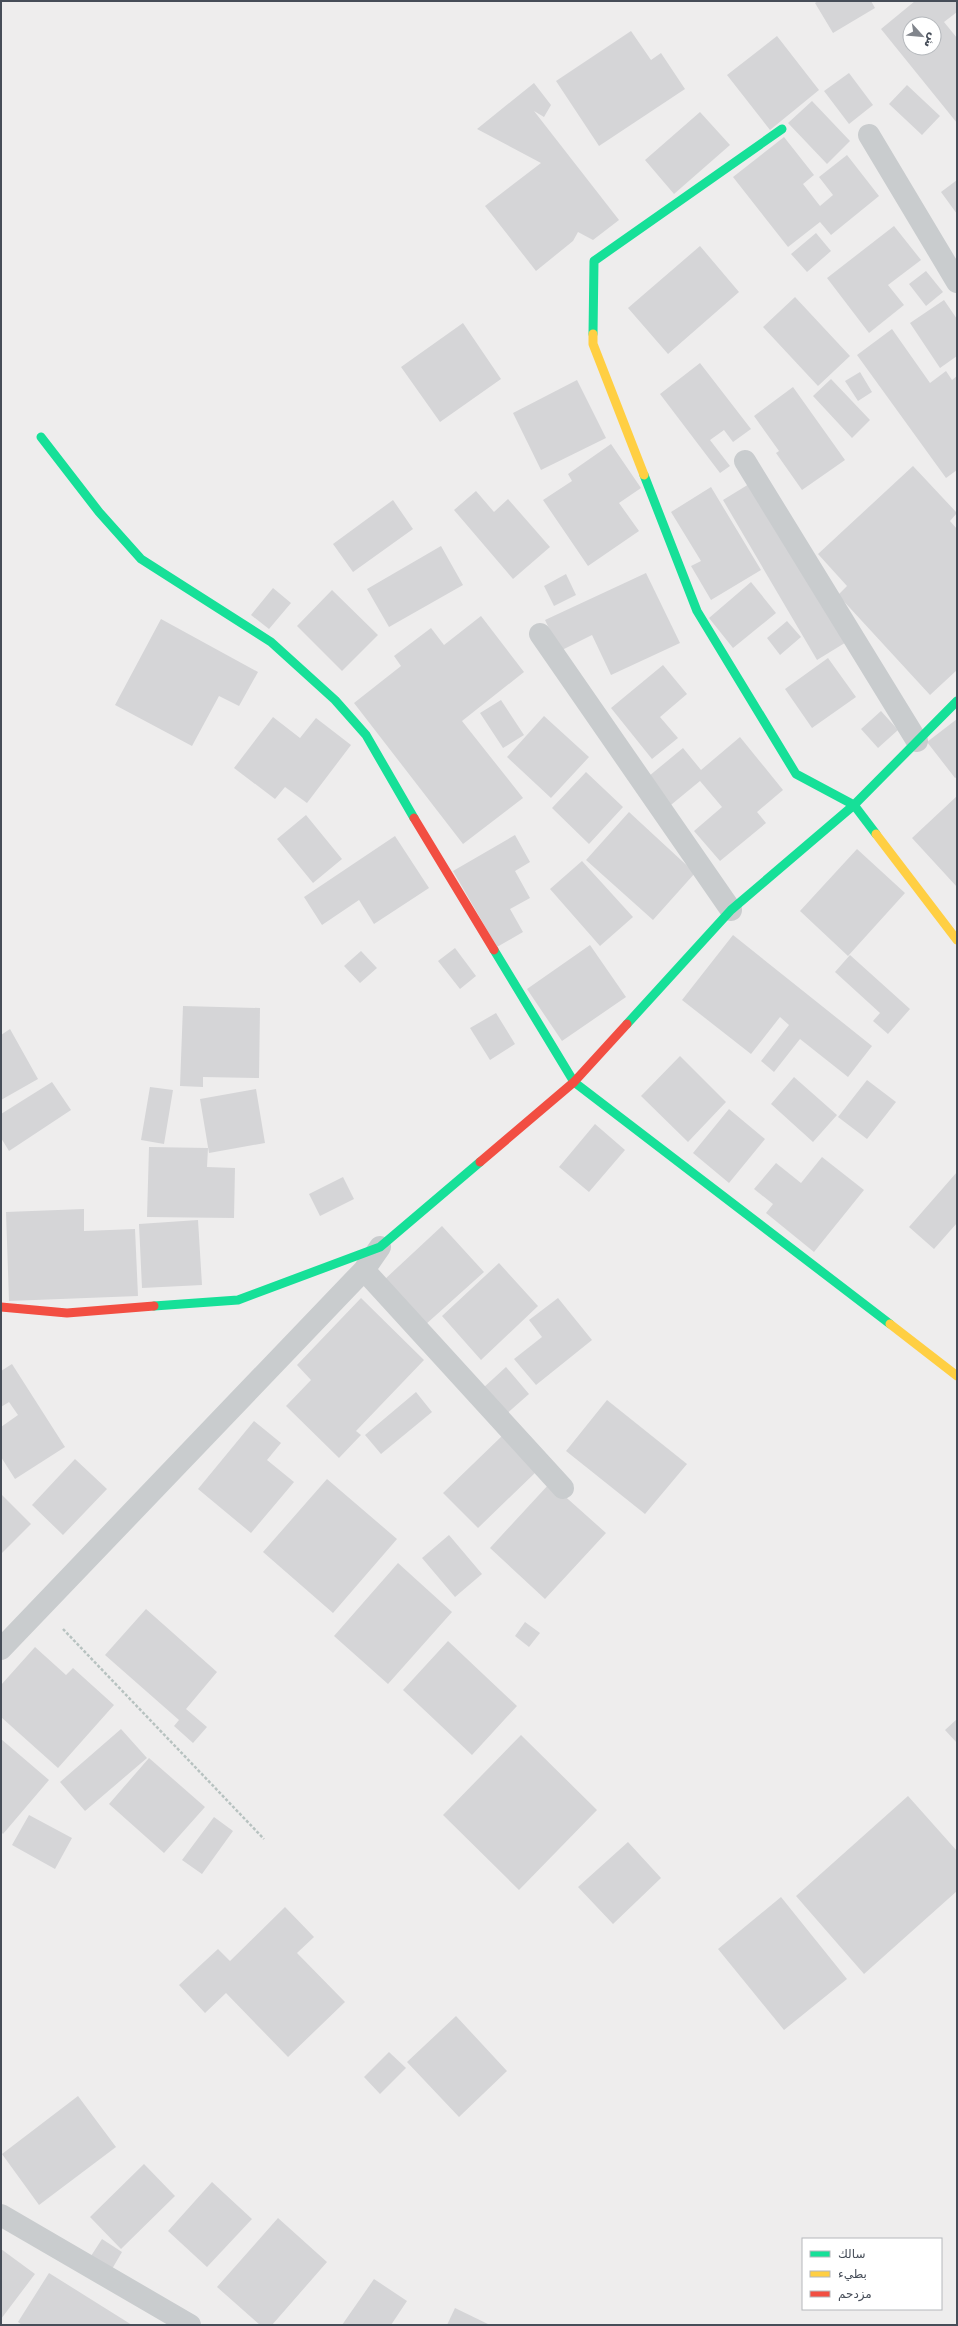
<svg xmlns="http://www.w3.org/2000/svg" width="958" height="2326" font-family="'DejaVu Sans',Vazirmatn,sans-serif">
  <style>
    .building { fill: #d5d5d7; fill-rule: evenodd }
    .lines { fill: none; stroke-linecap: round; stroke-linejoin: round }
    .path { stroke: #b7c2c0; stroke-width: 2.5; stroke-dasharray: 3 2; stroke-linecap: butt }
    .street { stroke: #c9ccce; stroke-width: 22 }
    .fast { stroke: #16e098; stroke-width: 9 }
    .slow { stroke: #ffcf43; stroke-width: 9 }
    .jam { stroke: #f24e42; stroke-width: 9 }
  </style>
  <rect width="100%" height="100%" fill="#eeeded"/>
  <path class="building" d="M818,1h53l4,7 -42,25 -18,-30z
    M915,1h42v11l-13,10 13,16v85l-76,-94zM910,24h24v24h-24z
    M631,31l20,29 10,-7 24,36 -86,57 -43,-65z
    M777,36l42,54 -49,40 -43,-55z
    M849,73l24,32 -24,19 -25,-33z
    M534,83l17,22 -7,12 -10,-6 85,109 -26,20 -15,-8 -5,9 -37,30 -51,-65 56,-43 -64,-34z
    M907,85l33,31 -18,19 -33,-31z
    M812,101l38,40 -23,23 -39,-41z
    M700,112l30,33 -56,49 -29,-34z
    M784,137l30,38 -11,9 17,22 13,-11 -14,-18 28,-22 32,41 -48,39 -11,-13 -32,25 -55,-70z
    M957,180v34l-16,-22z
    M894,226l27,34 -33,25 16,20 -35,28 -42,-55z
    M816,233l15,18 -24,21 -16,-18z
    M700,246l39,46 -71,62 -40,-46z
    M926,271l17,21 -17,14 -17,-22z
    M795,297l55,59 -32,30 -55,-59z
    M944,300l13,19v37l-17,12 -30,-45z
    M463,323l38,56 -61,43 -39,-55z
    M892,329l38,54 16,-12 6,9 5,-4v94l-11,8 -89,-123z
    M700,363l51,66 -18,13 -9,-12 -14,10 20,26 -10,7 -60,-79z
    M860,372l12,20 -14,9 -13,-20z
    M831,379l39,41 -18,18 -39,-42z
    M577,380l29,58 -65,32 -28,-57z
    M793,387l52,73 -43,30 -26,-37 3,-2 -25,-35z
    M611,444l30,44 -22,15 20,28 -51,35 -45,-66 29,-19 -4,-7z
    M913,466l44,47 -7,8 7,8v141l-27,25 -92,-100 9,-9 -29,-32z
    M754,481l94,160 -31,19 -94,-160z
    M711,487l50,83 -50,30 -20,-34 10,-5 -30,-49z
    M476,491l18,21 14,-13 42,48 -37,32 -59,-69z
    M393,500l20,29 -60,43 -20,-28z
    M441,546l22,39 -74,42 -22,-38z
    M646,573l34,70 -69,32 -19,-40 -32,16 -15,-31z
    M566,574l10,21 -22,11 -10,-20z
    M751,582l25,31 -43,35 -24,-30z
    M273,588l18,15 -22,26 -18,-14z
    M332,590l46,45 -36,36 -45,-45z
    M481,616l43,56 -62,49 61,77 -60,46 -109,-141 47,-37 -7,-10 37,-28 13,17z
    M161,619l97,53 -19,34 -20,-10 -27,50 -77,-41z
    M787,621l14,16 -21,18 -13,-17z
    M828,658l28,39 -44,31 -27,-39z
    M663,665l24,29 -27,23 18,21 -26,21 -41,-51z
    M501,700l23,35 -21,13 -23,-35z
    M881,711l17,19 -20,18 -17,-19z
    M544,716l45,41 -38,41 -44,-41z
    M273,717l27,21 16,-20 35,27 -44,58 -22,-16 -10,12 -41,-31z
    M957,719v58l-2,1 -28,-36z
    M740,737l43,53 -26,22 9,11 -46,38 -26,-30 28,-24 -22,-26 -34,28 -23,-28 40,-33 18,22z
    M586,772l37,35 -34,37 -37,-36z
    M957,796v91l-45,-49z
    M629,812l66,61 -42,47 -67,-60z
    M306,815l36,44 -29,24 -36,-44z
    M515,835l15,27 -15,9 15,27 -20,11 13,23 -26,15 -44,-76z
    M395,836l34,52 -55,36 -15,-24 -37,25 -18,-28z
    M857,849l48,44 -57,63 -48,-45z
    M582,861l51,56 -33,29 -50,-57z
    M733,935l139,111 -24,31 -48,-38 -26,33 -13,-11 28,-36 -9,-8 -29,37 -69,-54z
    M590,945l36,52 -64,44 -35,-52z
    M455,948l21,28 -16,13 -22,-28z
    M361,951l16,17 -17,15 -16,-17z
    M850,955l60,54 -22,25 -15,-13 7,-8 -45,-41z
    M183,1006l77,2 -1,70 -56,-1v10l-23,-1z
    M496,1013l19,31 -25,16 -20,-32z
    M10,1029l28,50 -37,21v-65z
    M680,1056l46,46 -38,40 -47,-46z
    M794,1077l43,38 -24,27 -42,-38z
    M867,1080l29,22 -29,37 -29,-22z
    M52,1082l19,28 -62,41 -8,-13v-24z
    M150,1087l23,3 -9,54 -23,-4z
    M256,1089l9,54 -56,10 -9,-54z
    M729,1109l36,30 -36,44 -36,-30z
    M595,1124l30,26 -36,42 -30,-25z
    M149,1147l59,1 -1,19 28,1 -1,50 -87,-1z
    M822,1157l42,33 -50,62 -48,-39 7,-9 -19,-15 22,-26 25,20z
    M957,1172v51l-23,26 -25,-22z
    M343,1177l11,22 -34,17 -11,-22z
    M84,1209v22l51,-2 3,67 -129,5 -3,-89z
    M198,1220l4,65 -60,3 -3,-64z
    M442,1226l42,46 -59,53 -41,-45z
    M499,1263l39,43 -57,54 -39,-44z
    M361,1298l63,62 -68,71 5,4 -22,23 -53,-52 25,-26 -14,-15z
    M558,1298l34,42 -56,45 -22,-26 28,-22 -13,-17z
    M12,1364l53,83 -50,32 -14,-22v-30l17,-12 -9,-13 -8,5v-36z
    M506,1367l23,27 -24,21 -23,-26z
    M416,1392l16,20 -51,42 -16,-19z
    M607,1400l80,64 -42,50 -79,-63z
    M254,1421l27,22 -14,17 27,22 -43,51 -53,-44z
    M503,1435l34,36 -59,57 -35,-35z
    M75,1459l32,30 -44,46 -31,-30z
    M327,1479l70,60 -64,74 -70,-61z
    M550,1483l56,50 -61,66 -55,-51z
    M1,1494l30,30 -30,30z
    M449,1535l33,39 -27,23 -33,-39z
    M398,1563l54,49 -64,72 -54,-48z
    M146,1609l71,63 -31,37 21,18 -14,16 -19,-17 5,-6 -74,-65z
    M525,1622l15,11 -11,14 -14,-11z
    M448,1641l69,65 -45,49 -69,-65z
    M35,1647l31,28 7,-7 41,37 -56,63 -57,-51v-32z
    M957,1719v24l-12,-13z
    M121,1729l26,29 -62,53 -25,-29z
    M521,1735l76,75 -78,80 -76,-75z
    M1,1739l48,41 -46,54 -2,-2z
    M149,1758l56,49 -41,46 -55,-49z
    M908,1796l49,55v40l-93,83 -68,-78z
    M29,1815l43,23 -17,31 -43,-24z
    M214,1817l19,14 -31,43 -20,-14z
    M628,1842l33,36 -48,46 -35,-37z
    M781,1897l66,82 -63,51 -66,-81z
    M285,1907l29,30 -17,16 48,49 -57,55 -62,-64 -21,20 -26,-28 39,-36 12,12z
    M456,2016l51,55 -48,46 -52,-55z
    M389,2052l17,16 -26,26 -16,-17z
    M78,2096l38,51 -77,58 -37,-51z
    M144,2164l31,32 -54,53 -31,-32z
    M212,2182l40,37 -45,48 -39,-36z
    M278,2218l49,44 -55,63h-12l-43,-38z
    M102,2239l20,13 -10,17 -21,-13z
    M1,2249l34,25 -34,45z
    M49,2273l83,52h-110l-4,-3z
    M374,2279l33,22 -16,24h-49z
    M455,2308l35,17h-43z"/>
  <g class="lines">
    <path class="path" d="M63,1629l201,210"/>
    <path class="street" d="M869,135l88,147
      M745,461l172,280
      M540,634l191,276
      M364,1270l199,218
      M1,1649l363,-379 16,-23
      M1,2215l189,110"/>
    <path class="fast" d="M593,334l1,-73 188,-132
      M41,437l58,75 42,47 130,83 64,58 31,35 48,83
      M644,475l53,136 99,163 58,31 22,29
      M494,950l80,132 316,242
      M627,1024l104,-114 123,-105 103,-104
      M154,1306l84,-6 142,-53 100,-85"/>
    <path class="slow" d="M593,334v10l51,131
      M876,834l81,106
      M890,1324l67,52"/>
    <path class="jam" d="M414,818l80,132
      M480,1162l94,-80 53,-58
      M1,1307l66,6 87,-7"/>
  </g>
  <rect width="958" height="2326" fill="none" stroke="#464d58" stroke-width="4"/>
  <rect x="802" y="2238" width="140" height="72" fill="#ffffff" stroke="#b5b8bc"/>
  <rect x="810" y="2251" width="20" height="6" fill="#16e098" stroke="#b5b8bc"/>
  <text x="838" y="2258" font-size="12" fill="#464d58">سالك</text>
  <rect x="810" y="2271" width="20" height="6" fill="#ffcf43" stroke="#b5b8bc"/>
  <text x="838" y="2278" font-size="12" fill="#464d58">بطيء</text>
  <rect x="810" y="2291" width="20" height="6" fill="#f24e42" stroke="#b5b8bc"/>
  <text x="838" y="2298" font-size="12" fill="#464d58">مزدحم</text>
  <g transform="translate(922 36) rotate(117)"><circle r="19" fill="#ffffff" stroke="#b5b8bc"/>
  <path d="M0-3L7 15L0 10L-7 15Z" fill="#81858c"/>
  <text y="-6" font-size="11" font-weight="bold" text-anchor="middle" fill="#464d58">ش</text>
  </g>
</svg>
